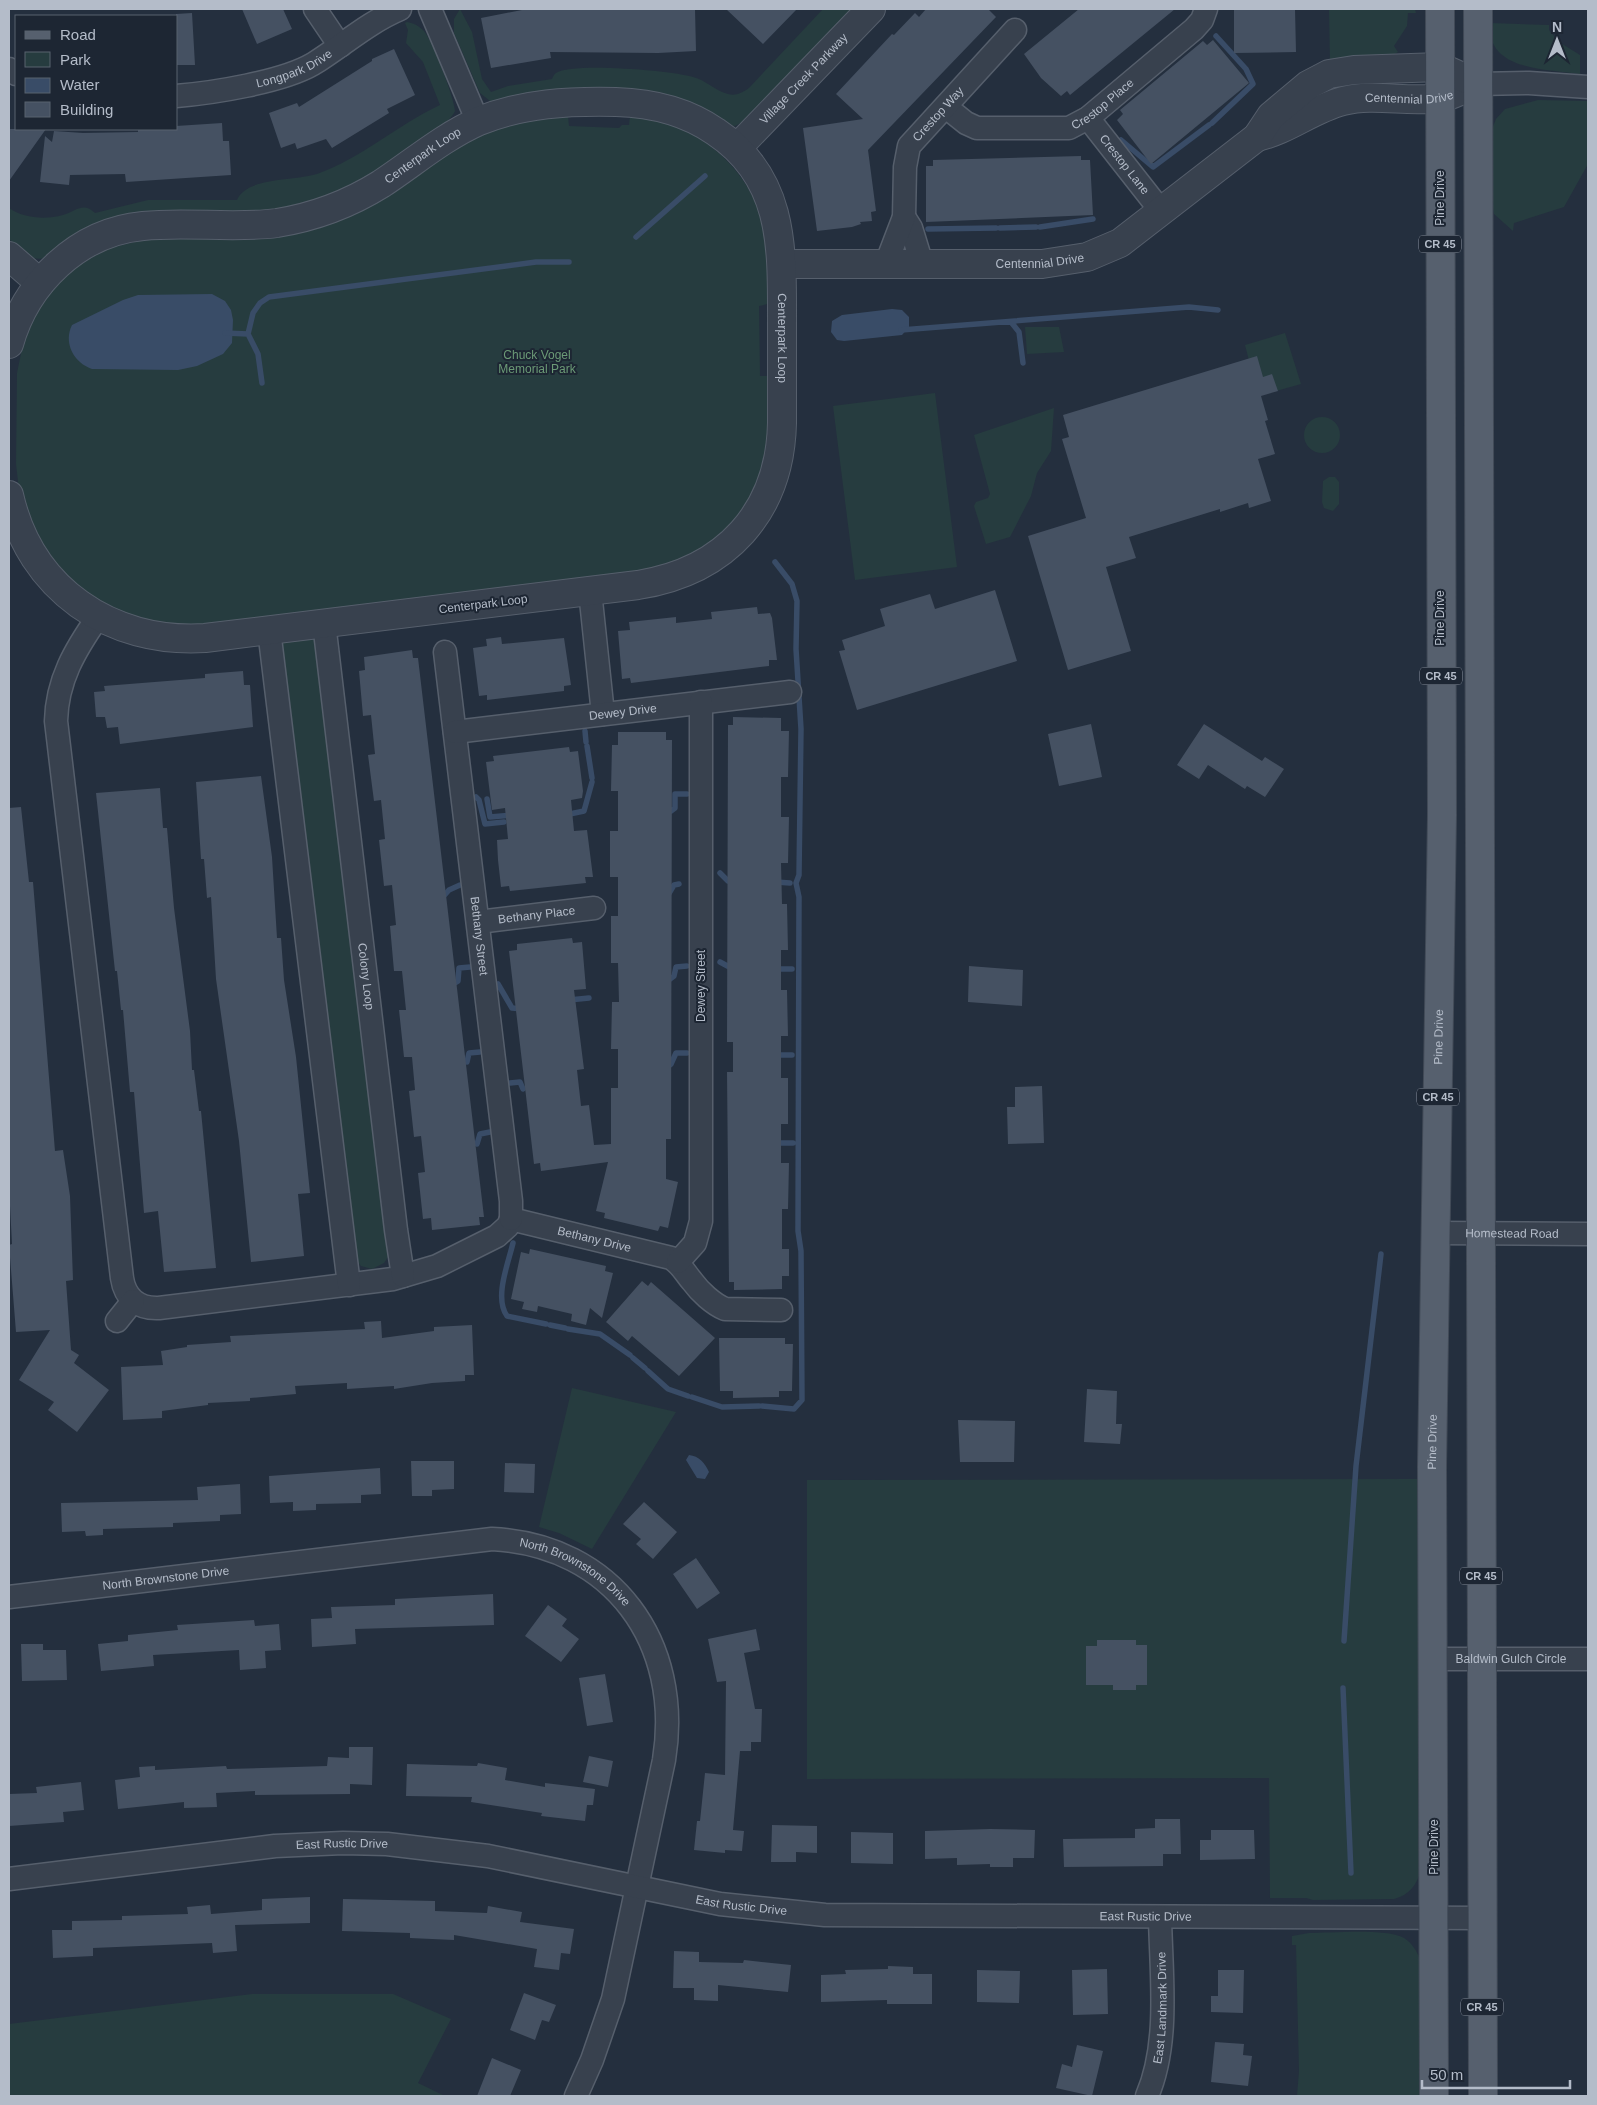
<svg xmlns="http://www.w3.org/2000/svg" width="1597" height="2105" font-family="Arial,sans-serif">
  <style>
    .green { fill: #263c3f }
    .water { fill: #394c67 }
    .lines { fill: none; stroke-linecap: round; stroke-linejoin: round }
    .stream { stroke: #394c67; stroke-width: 5.5 }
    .building { fill: #455162 }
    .minor-casing { stroke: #565f6c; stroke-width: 25 }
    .tertiary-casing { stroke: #565f6c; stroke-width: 30 }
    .primary-casing { stroke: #414a57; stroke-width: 30 }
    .minor { stroke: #38414e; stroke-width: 22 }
    .tertiary { stroke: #38414e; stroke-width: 28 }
    .primary { stroke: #56606e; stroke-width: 28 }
    .labels { text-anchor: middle; stroke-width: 4; stroke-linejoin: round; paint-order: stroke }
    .shield { fill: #1d2633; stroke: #878f9c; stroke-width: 1 }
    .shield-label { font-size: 11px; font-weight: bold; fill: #b4bcc9 }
    .street-label { font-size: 12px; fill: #b4bcc9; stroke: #1d2633 }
    .park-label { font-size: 12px; fill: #6b9a76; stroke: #1d2633 }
  </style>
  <rect width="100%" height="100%" fill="#242f3e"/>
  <path class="green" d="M460,9l12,23 10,47 9,13 17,-6 44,-7c1,-2 2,-5 4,-6 16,-11 118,-2 137,4 13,3 22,14 35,17 8,2 14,-1 21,-6l74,-79h29l-106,111 -11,6 -245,-25 -10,-8 -26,-60v-14z
    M1329,9h86l1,4h-8l-1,13 -13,20 4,6 -11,6 -57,6z
    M407,22c7,1 12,4 17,9 9,11 30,66 31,80 -9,21 -90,69 -113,79 -12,6 -25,9 -37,14l-255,52c-17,9 -29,-6 -41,-17v-31c14,10 36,12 54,7 12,-3 20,-14 32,-2l53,-13h89c9,-23 58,-19 80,-26 45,-16 80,-49 123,-69l-17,-43 -17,-19 2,-13 -3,-7z
    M1490,23l59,2v5l10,12 21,13v19c-33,-5 -94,-3 -90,-51z
    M1538,100l50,1v63l-24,43 -50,16 -1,8 -19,-17 -3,-16 -2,-61 7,-18 9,-10z
    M568,116l1,10 50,2 3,-3h7l1,-9c72,6 129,58 138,131 2,18 0,38 0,57l-9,2 1,70h8c7,67 -7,141 -70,177 -15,8 -34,13 -50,18l-439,54 -35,1 -48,-10 -40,-22 -37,-36 -22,-42 -8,-26 -3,-26 1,-91 8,-39 23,-41 28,-28 35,-17 35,-9h99l252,-111 30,-8z
    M1025,327h34l5,25 -37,2z
    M1285,333l16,51 -35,10 -13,-18 -8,-31z
    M935,393l22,174 -102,13 -22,-174z
    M1054,408l-3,43 -14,22 -6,23 -21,41 -24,7 -12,-38 2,-4 12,-4 2,-4 -16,-59z
    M1304 435a18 18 0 1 1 36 0a18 18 0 1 1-36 0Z
    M1329,477h6l4,5v22l-6,7 -9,-3 -2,-6 1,-21z
    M316,638l74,616 -6,9 -12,6 -11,-3 -4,-5 -78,-619z
    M572,1388l104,24 -84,137 -33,-16 -20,-6z
    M1420,1479l1,391c-4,15 -12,25 -27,29l-81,1 -7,-2h-36l-1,-120 -462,1v-299z
    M1309,1933c22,0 78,-5 95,5 9,6 12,12 16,21l2,137h-125l2,-25 -3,-126h-4v-9z
    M252,1994h141l58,25 -33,64 27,13h-436v-72z"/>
  <path class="water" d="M212,294l13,7 6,9 2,10 -1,23 -9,11 -26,12 -19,4 -86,-1c-18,-6 -29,-26 -20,-44l51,-25 15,-5z
    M892,309l10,1 7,7v10l-7,8 -58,6 -7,-1 -6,-8 1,-11 10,-6z
    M689,1455c10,1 16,8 20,17l-4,7 -8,-1 -11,-18z"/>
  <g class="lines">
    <path class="stream" d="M1212,123l41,-39 -7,-15 -30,-33
      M1121,140l32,27 56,-42
      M1040,227l53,-8
      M1000,228l36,-1
      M928,229l68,-1
      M636,237l69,-61
      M1011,322l8,10 4,31
      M901,330l288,-23 29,3
      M225,333l23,1
      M262,383l-4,-29 -10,-20 5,-21 7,-10 9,-6 267,-35h33
      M585,731l1,11
      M587,746l5,32
      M476,797l3,3 6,24 19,-2
      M487,799l3,18 23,-2
      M664,811h7l4,-3v-14h12
      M565,815l19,-4 8,-29
      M720,873l8,8 6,1
      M776,882l14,1
      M668,895l6,-10 5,-1
      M441,899l8,-9 11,-5
      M720,962l13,7
      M775,969h17
      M666,982l8,-6 2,-9 11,-1
      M498,984l14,24 12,1
      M451,985l7,-4 1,-13 11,-1
      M569,1000l20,-2
      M774,1055h18
      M467,1062l2,-9 11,-1
      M666,1068l5,-4 5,-11h11
      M510,1083l10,-1 3,7
      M775,1143h18
      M477,1144l3,-10 10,-2
      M513,1243c-5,21 -19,55 -6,73l39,8
      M550,1325l15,3
      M568,1329l32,5 30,21
      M633,1358l12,10
      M648,1371l20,18 20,7
      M692,1397l30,10 37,-1
      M762,1406l32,3 8,-9 -1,-149 -3,-20 1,-334 -3,-14 3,-8 2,-146 -5,-80 1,-48 -5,-17 -17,-22
      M1344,1641l12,-175 25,-212
      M1343,1688l8,185"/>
  </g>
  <path class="building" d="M242,9h41l9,20 -35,15z
    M527,9h168l1,42 -38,2 -108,-1 1,6 -60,10 -10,-50z
    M726,9h71l-34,35z
    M926,9h62l8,8 -128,133 8,61 -5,1 1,9 -12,1 1,2 -9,3 -35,4 -14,-103 60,-9 -27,-25 56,-60 2,1 21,-22 4,4z
    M1079,9h96l-105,86 -3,-4 -6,5 -20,-18 -17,-24z
    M1234,9h61l1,43 -62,1z
    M192,13l3,52h-19v-51z
    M1213,40l36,43 -98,81 -34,-44 6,-6 -3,-4 83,-69 4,4z
    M394,49l21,46 -28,14 2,4 -57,35 -6,-9 -29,10 -2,-6 -14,5 -12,-35 28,-10 2,4 73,-46v-2z
    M222,123l1,18h6l2,34 -105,7 -1,-8 -55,1 -1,10 -29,-3 5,-46 7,6 2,-11 29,2 55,-1v-3h38v-3z
    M9,129h37l-37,52z
    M1081,156v4h9l3,55 -167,7v-56h7v-6z
    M1257,356l6,21 9,-3 6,17 -17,5 7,24 -3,1 10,33 -17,5 13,42 -22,7 -1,-5 -28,9v-3l-91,28 7,21 -30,9 25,84 -63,19 -40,-134 58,-18 -24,-79 7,-2 -6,-22z
    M995,590l22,71 -160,49 -18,-59 6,-1 -3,-10 43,-14 -5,-17 50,-15 5,15z
    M757,607l1,7 12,-1 2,5 5,42h-8v6l-138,17 -1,-5 -8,1 -4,-48 12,-1 -1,-8 47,-5v6l36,-4 -1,-7z
    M501,637l1,7 62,-6 7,47 -7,1v5l-77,9v-5l-8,1 -6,-48 14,-2 -1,-7z
    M412,650l1,8h5l66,559h-5l1,8 -48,5 -1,-12 -8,1 -5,-46 7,-1 -4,-36 -7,1 -5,-46 6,-1 -3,-33h-8l-5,-47h7l-4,-39h-8l-4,-45 6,-1 -4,-40 -8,1 -5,-46 6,-1 -4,-39 -7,1 -6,-46 7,-1 -4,-39 -8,1 -4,-45 6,-1 -1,-13z
    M243,671l1,14h6l3,42 -133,17 -2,-17 -11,1 -2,-11h-9l-2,-25 11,-1 -1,-5 101,-8v-4z
    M733,717l48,1v13h8l-1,46h-7v40h8l-1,46h-7l1,41h5l1,46h-7v40h6l1,46h-7v42h7v46h-7v39h8l-1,46h-6v40h7v27h-7v13l-48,1v-8h-5l-2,-210h6v-30h-6l1,-317h5z
    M1091,724l11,53 -43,9 -11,-52z
    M1204,724l58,37 3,-4 19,12 -19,28 -18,-11 -2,3 -37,-24 -9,14 -22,-14z
    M618,732h48v8h6l-1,399h-5v40l12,3 -10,46 -8,-2 -2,5 -54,-13 1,-5 -9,-2 12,-49 -67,9 -1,-8 -6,1 -25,-213 8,-1v-6l55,-6 1,5 9,-1 4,47 -12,1 10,79 -7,1 4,36 8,-1 5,40 17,-1v-56h7v-39h-7l1,-47h7l-1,-39h-7v-47h7v-39h-8v-46h8v-40h-7l1,-46h6z
    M569,747l1,5 8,-1 5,40 -1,7 -11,2 3,31 13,-1 6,47h-8l1,6 -76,8 -1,-5 -8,1 -3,-27 -1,-20 11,-1 -3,-31 -13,2 -6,-48 8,-1 -1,-5z
    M261,776l11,81 5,81h4l3,42 12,77 14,136 -12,1 6,62 -53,6 -12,-121 -23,-162 -5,-82 -4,1 -3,-39h-3l-5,-77z
    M160,788l3,40h4l7,80 16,123 2,39h2l5,41h2l15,157 -52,4 -6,-61 -14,2 -10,-121h-4l-7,-82h-2l-4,-39h-2l-19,-178z
    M21,807l8,75h4l22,269 8,-1 7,46 3,84 -7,1 5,69 8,5 -5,8 35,27 -32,42 -29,-22 6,-8 -35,-22 31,-50 -34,2 -7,-87 3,-1 -3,-57v-379z
    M969,966l54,4 -1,36 -54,-4z
    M1042,1086l2,57 -36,1 -1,-37h8v-20z
    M530,1249l76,17 -1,5 8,2 -11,45 -12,-10 -4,17 -15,-4 1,-7 -34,-8 -1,6 -15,-3 2,-7 -13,-3 10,-47 8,2z
    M642,1281l6,5 3,-4 64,56 -36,38 -47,-40 -4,5 -22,-19z
    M381,1321l1,17 52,-7v-4l38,-2 2,50h-9v6l-33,2 -38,6v-3l-47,3v-6l-52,3 1,8 -46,4v3l-42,2v2l-46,6v7l-39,2 -2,-53 42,-2 -2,-14 26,-4v-2l44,-3 -1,-6 135,-7 -1,-7z
    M719,1338h66v6h8l-1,47h-13v6l-46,1v-7h-13z
    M1087,1389l30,2 -1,33h6l-2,20 -36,-2z
    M958,1420l57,1 -1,41h-54z
    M411,1461h43v28l-22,1v6h-20z
    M505,1463l30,1 -1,29 -30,-1z
    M380,1468l1,26 -20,1v8l-45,1v6l-23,1v-9l-23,1 -1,-27z
    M240,1484l1,30 -21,1v6l-47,2v4l-70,2v6l-17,1 -1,-5 -23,1 -1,-29 137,-3 -1,-13z
    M644,1502l33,30 -24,27 -17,-15 5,-5 -18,-15z
    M696,1558l24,35 -23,16 -24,-35z
    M493,1594l1,31 -139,4 1,15 -44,3 -1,-28 21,-1 -1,-11 64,-2v-6z
    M548,1605l19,14 -5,7 17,13 -18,23 -36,-26z
    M254,1620l1,6 24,-2 2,26 -16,1 1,17 -26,2 -1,-20 -86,5 1,11 -53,5 -3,-27 30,-3v-6l50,-5 -1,-5z
    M756,1629l4,21 -16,3 11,56h7l-1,33h-10v9h-11l-7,79 11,1 -2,20 -17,-1v3l-31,-3 3,-29h3l5,-48 20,2 1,-94 -9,1 -9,-43z
    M1097,1640h39v5h11v40h-11v5h-23v-5h-27v-39h11z
    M21,1644h22v6h23l1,30 -45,1z
    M605,1674l8,48 -26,4 -8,-48z
    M349,1747h24l-1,38 -22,-1v10l-95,1v-4l-39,2 1,14 -33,1v-6l-66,7 -3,-29 25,-3 -1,-10 16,-1v4l71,-4 1,3 100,-3 1,-9 21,1z
    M589,1756l24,5 -5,26 -25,-5z
    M478,1763l29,5 -2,12 40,7v-4l50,6 -2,16h-6l-2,16 -44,-5 1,-3 -71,-11 1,-5 -66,-1 1,-32 70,2z
    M81,1782l3,28 -21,2 1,10 -55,4v-32l28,-1 -1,-6z
    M1155,1819h25l1,35h-18v12l-99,1 -1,-28 72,-1v-9l20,-1z
    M772,1825l45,1v27l-21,-1v10h-25z
    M990,1829l45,1 -1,28h-21v9h-23v-3l-33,1v-7l-32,1v-28z
    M1211,1830h43l1,29 -55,1v-20h11z
    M851,1832l42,1v31l-42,-1z
    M310,1897v26l-75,2 2,26 -24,2 -1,-10 -119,5v8l-40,2 -1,-28h20v-9l50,-1v-4l66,-2 -1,-7 23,-2 1,9 51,-4v-11z
    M343,1899l92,2v10l52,2 1,-7 34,6 -2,10 54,7 -4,25 -9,-1 -2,17 -25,-3 3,-18 -83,-14v5l-44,-2v-5l-68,-2z
    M674,1951l25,1v10l44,1 1,-3 47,5 -3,27 -70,-7v16l-24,-1v-12h-21z
    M888,1966l25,1v7h19v30h-45v-4l-66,2v-27l25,-1 -1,-4 43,-1z
    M1107,1969l1,45 -35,1 -1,-45z
    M977,1970l43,1 -1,32 -42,-1z
    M1218,1970h26l-1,43 -32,-1v-16h7z
    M524,1993l32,12 -7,17 -7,-2 -7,20 -25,-10z
    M1215,2042l29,2 -1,11 9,1 -4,30 -37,-4z
    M1077,2045l26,6 -11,45 -36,-8 6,-24 10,3z
    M492,2058l29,12 -11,26h-33z"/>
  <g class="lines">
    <defs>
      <g id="minor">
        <path d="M315,9l25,37"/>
        <path d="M430,9l48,113"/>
        <path d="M9,69l7,5"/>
        <path d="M1478,84l51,-1 59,4"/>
        <path id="s1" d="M176,96c37,-3 106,-14 137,-32 29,-18 56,-42 87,-55"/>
        <path id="s2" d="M946,107l20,16 11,5h92l19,-10 106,-89 8,-9 4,-11"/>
        <path id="s3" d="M1088,118l73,93"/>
        <path d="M904,217l7,11 11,36"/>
        <path id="s4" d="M886,264l18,-47 1,-50 4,-21 106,-116"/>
        <path d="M590,591l13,123"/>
        <path id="s5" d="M98,617c-23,33 -41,63 -42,104l66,557c3,20 16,31 37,30l234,-29 44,-13 60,-30 11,-10 3,-7 160,39c10,6 14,15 21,23 8,11 21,23 33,28l56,1"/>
        <path id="s6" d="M324,623l72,607 7,46"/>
        <path d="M269,630l80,655"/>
        <path id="s7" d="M445,652l66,549v18"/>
        <path id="s8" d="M455,732l335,-40"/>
        <path id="s9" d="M478,922l116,-14"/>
        <path id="s10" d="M1434,1233l154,1"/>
        <path d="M678,1262l17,-19 6,-22v-519"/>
        <path d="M117,1321l16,-20"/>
        <path id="s11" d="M9,1597l483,-58c121,6 191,104 172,221l-51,239 -21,61 -16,36"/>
        <path id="s12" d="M1433,1659h155"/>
        <path id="s13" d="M9,1879l266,-33 68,-3 44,1 101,12 232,48 105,11 657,3"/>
        <path id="s14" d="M1147,2096c23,-53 14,-122 13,-179"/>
      </g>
      <g id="tertiary">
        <path id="s15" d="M1257,137c31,-7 55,-28 86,-36 32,-8 65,2 97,-3 7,-1 15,-5 22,-8"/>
        <path id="s16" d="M737,148l134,-139"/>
        <path d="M9,256l31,27"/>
        <path id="s17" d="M782,264h260l45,-7 33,-14 137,-106 14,-21 37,-31 21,-11 25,-4 86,-3 38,17"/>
        <path id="s18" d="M9,344c17,-61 69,-112 134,-118 44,-5 89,3 134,-3 37,-6 72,-19 104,-39 32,-21 62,-47 98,-63 44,-18 91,-20 137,-19 37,1 70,9 100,30 69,46 66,117 66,190 0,34 0,67 0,101 -2,89 -56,148 -144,162l-433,53c-95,6 -175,-49 -196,-143"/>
      </g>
      <g id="primary">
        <path d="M1478,9l5,2087"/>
        <path id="s19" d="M1434,2096l-2,-629 10,-652 -2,-806"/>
      </g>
    </defs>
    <use href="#minor" class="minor-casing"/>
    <use href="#tertiary" class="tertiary-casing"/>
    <use href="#primary" class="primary-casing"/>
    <use href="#minor" class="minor"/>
    <use href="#tertiary" class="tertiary"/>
    <use href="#primary" class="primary"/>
  </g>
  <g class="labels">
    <g class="shield">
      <rect x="1419" y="235.5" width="42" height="17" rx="4"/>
      <rect x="1420" y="667.5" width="42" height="17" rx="4"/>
      <rect x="1417" y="1088.5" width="42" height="17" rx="4"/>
      <rect x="1460" y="1567.5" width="42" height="17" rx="4"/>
      <rect x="1461" y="1998.5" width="42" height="17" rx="4"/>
    </g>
    <g class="shield-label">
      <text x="1440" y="248">CR 45</text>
      <text x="1441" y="680">CR 45</text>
      <text x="1438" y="1101">CR 45</text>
      <text x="1481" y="1580">CR 45</text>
      <text x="1482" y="2011">CR 45</text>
    </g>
    <g class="street-label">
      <text dy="4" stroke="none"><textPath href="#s1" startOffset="122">Longpark Drive</textPath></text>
      <text dy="4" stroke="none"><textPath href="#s16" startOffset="96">Village Creek Parkway</textPath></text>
      <text dy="4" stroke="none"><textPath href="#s15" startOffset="160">Centennial Drive</textPath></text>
      <text dy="4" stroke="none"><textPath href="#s2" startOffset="171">Crestop Place</textPath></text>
      <text dy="4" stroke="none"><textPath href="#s4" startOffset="165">Crestop Way</textPath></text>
      <text dy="4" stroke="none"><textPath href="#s18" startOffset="486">Centerpark Loop</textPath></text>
      <text dy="4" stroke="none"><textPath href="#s3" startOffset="59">Crestop Lane</textPath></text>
      <text transform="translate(1440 198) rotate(-90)" y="4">Pine Drive</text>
      <text dy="4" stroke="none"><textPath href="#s17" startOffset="258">Centennial Drive</textPath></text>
      <text dy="4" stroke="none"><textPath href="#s18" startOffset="1025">Centerpark Loop</textPath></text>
      <text transform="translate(483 604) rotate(-7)" y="4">Centerpark Loop</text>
      <text transform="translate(1440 618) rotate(-90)" y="4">Pine Drive</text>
      <text dy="4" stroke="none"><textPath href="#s8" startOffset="169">Dewey Drive</textPath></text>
      <text dy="4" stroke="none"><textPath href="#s9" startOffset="59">Bethany Place</textPath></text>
      <text dy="4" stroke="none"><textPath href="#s7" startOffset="286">Bethany Street</textPath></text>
      <text dy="4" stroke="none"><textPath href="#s6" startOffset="356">Colony Loop</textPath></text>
      <text transform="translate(701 986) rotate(-90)" y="4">Dewey Street</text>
      <text dy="4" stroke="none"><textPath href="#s19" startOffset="1059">Pine Drive</textPath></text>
      <text dy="4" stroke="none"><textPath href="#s10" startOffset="78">Homestead Road</textPath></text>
      <text dy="4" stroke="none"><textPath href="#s5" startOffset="1185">Bethany Drive</textPath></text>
      <text dy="4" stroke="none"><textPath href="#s19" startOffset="654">Pine Drive</textPath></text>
      <text dy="4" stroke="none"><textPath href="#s11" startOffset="578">North Brownstone Drive</textPath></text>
      <text dy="4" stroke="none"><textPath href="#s11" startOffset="158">North Brownstone Drive</textPath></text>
      <text dy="4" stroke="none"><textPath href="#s12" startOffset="78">Baldwin Gulch Circle</textPath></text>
      <text dy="4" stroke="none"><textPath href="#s13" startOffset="335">East Rustic Drive</textPath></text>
      <text transform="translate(1434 1847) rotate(-90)" y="4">Pine Drive</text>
      <text dy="4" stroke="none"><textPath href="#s13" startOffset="740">East Rustic Drive</textPath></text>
      <text dy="4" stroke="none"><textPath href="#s13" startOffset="1145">East Rustic Drive</textPath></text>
      <text dy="4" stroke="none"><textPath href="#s14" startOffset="90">East Landmark Drive</textPath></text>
    </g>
    <g class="park-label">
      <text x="537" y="359">Chuck Vogel<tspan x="537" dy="14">Memorial Park</tspan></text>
    </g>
  </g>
  <rect width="1597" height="2105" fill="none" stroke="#b4bcc9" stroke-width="20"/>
  <rect x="15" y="15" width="162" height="115" fill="#1d2633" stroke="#59626f"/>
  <rect x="25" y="31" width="25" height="8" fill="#56606e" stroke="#59626f"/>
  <text x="60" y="40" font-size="15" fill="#b4bcc9">Road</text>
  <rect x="25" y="52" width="25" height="15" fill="#263c3f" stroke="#59626f"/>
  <text x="60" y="65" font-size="15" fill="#b4bcc9">Park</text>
  <rect x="25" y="78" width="25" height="15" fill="#394c67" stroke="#59626f"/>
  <text x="60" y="90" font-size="15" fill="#b4bcc9">Water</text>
  <rect x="25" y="102" width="25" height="15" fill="#455162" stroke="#59626f"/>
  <text x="60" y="115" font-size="15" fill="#b4bcc9">Building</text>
  <g transform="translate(1557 40)" stroke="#1d2633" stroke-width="4" paint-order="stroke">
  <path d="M0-4L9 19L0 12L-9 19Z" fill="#b4bcc9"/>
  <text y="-8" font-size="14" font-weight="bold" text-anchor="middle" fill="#b4bcc9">N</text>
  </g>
  <path d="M1422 2080v8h148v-8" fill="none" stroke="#b4bcc9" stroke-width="2.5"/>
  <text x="1430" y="2080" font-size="15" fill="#b4bcc9" stroke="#1d2633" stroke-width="4" paint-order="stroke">50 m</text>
</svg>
